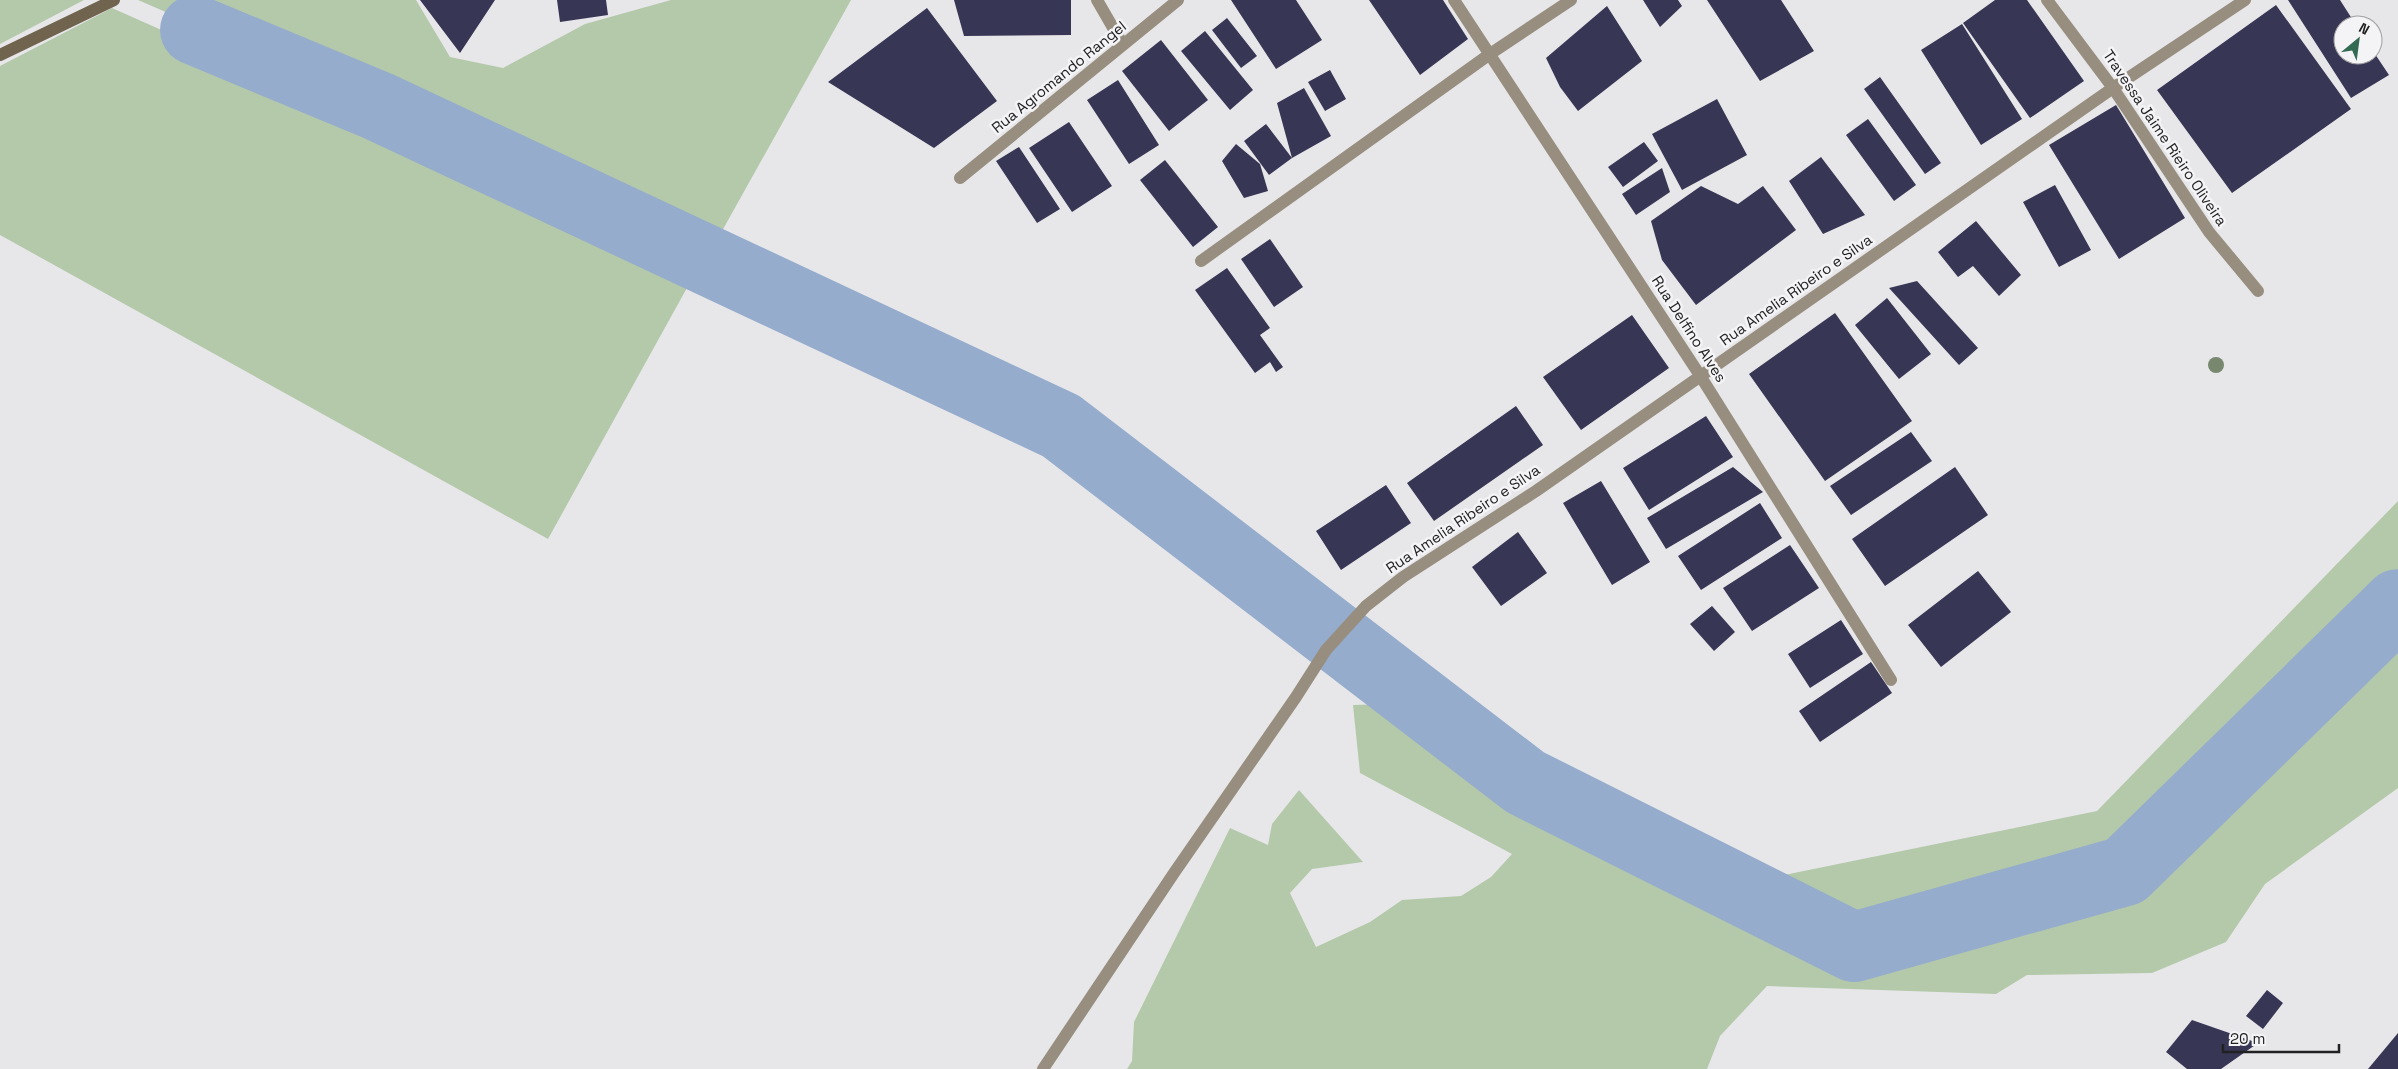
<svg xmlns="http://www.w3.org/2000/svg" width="2398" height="1069" font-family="'Space Grotesk',sans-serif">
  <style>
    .green { fill: #b4c9aa }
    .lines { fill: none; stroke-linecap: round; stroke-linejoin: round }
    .river { stroke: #95accc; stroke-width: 70 }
    .building { fill: #383655 }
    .street { stroke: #978e7f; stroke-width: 12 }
    .secondary { stroke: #70644e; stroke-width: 12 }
    .tree { fill: #77886e }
    .labels { text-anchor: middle; stroke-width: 5; stroke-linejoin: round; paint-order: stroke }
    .street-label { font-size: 15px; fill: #212122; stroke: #f4f4f7 }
  </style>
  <rect width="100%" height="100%" fill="#e7e7ea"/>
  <path class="green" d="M0,0h84l-84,44z
    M138,0h278l34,57 53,11 82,-44 86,-24h180l-139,249z
    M112,8l586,260 -150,271 -548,-304v-169z
    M2398,501v287l-133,96 -39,58 -74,31 -125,2 -31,19 -229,-8 -47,50 -13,33h-580l5,-8 2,-39 96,-194 38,17 4,-21 27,-34 64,72 -51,7 -22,24 26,54 54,-25 32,-22 59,-4 30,-19 21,-23 -152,-81 -7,-68 103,-3 275,184 366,-75z"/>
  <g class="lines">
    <path class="river" d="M195,30l183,76 683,320 464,356 329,165 271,-76 273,-267"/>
  </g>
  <path class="building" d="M420,0h75l-35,53z
    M557,0h49l2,15 -48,7z
    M954,0h117v35l-107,1z
    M1231,0h65l26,40 -46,29z
    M1369,0h74l25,39 -48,36z
    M1643,0h35l4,6 -22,21z
    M1707,0h74l33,51 -54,30z
    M1995,0h32l57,81 -54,37 -67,-95z
    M2288,0h52l16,25h-13v30h30v-4l16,24 -38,23z
    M2276,5l75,104 -119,84 -75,-103z
    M1607,6l35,55 -64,50 -18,-24 -14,-29z
    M927,8l70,93 -63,47 -106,-66z
    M1227,18l30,38 -16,12 -29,-38z
    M1962,24l60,95 -41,26 -60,-95z
    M1205,31l48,59 -23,20 -49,-59z
    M1161,40l47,60 -39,31 -47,-60z
    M1330,70l16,29 -21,12 -17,-29z
    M1880,77l61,86 -16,11 -61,-85z
    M1118,80l41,65 -30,19 -42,-64z
    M1304,88l27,48 -39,22 -15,-55z
    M1717,99l30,56 -65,35 -30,-56z
    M2116,105l69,113 -66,41 -70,-114z
    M1868,119l48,66 -22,16 -48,-66z
    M1069,122l43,64 -40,26 -43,-64z
    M1266,124l26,34 -23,17 -25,-34z
    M1644,142l14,19 -35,26 -15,-20z
    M1236,144l24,20 8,27 -24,7 -22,-37z
    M1019,147l41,62 -23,14 -41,-62z
    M1821,157l44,58 -42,19 -34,-53z
    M1165,160l53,67 -25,20 -53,-67z
    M1662,168l8,24 -34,23 -14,-21z
    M2055,185l36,65 -32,17 -36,-65z
    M1701,186l37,18 25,-18 33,44 -100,75 -34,-45 -11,-39z
    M1976,221l45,54 -22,21 -26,-30 -15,11 -20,-25z
    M1270,239l33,48 -29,20 -33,-48z
    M1227,268l43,60 -10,7 23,32 -7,5 -6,-10 -15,11 -60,-83z
    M1917,281l61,67 -19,17 -70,-77z
    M1887,298l44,56 -32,25 -44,-54z
    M1835,313l77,108 -87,60 -76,-107z
    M1632,315l37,53 -88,62 -38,-53z
    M1516,406l27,39 -109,76 -27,-38z
    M1706,416l27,41 -84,53 -26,-42z
    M1911,432l21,29 -81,54 -21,-29z
    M1733,467l30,25 -97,57 -19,-31z
    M1955,467l33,48 -103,71 -33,-47z
    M1601,481l49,81 -38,23 -49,-82z
    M1386,485l25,38 -70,47 -25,-39z
    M1760,503l22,35 -81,52 -23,-34z
    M1518,532l29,41 -46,33 -29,-39z
    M1790,545l29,43 -67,43 -29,-43z
    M1978,571l33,41 -70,55 -33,-42z
    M1712,606l23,26 -21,19 -24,-27z
    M1841,620l22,34 -53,34 -22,-34z
    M1871,662l21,31 -72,49 -21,-31z
    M2267,990l16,13 -20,26 -17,-13z
    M2192,1020l66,23 -37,26h-34l-21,-17z
    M2398,1033v36h-30z"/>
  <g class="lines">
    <path class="street" d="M1097,0l26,45
      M1454,0l247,377 190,303
      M2047,0l66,88 96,144 49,59
      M960,178l218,-178
      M1201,261l289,-207 81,-54
      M1043,1069l131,-196 122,-176 30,-47 40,-44 37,-29 133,-86 577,-403 132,-88"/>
    <path class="secondary" d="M0,55l114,-55"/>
  </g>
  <circle class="tree" cx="2216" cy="365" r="8"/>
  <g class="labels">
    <g class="street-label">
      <text transform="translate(1059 77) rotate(-39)" y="5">Rua Agromando Rangel</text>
      <text transform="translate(2165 138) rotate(56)" y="5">Travessa Jaime Rieiro Oliveira</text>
      <text transform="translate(1796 290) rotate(-35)" y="5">Rua Amelia Ribeiro e Silva</text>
      <text transform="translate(1689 329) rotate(57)" y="5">Rua Delfino Alves</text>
      <text transform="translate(1463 519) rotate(-34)" y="5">Rua Amelia Ribeiro e Silva</text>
    </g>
  </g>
  <g transform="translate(2358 40) rotate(29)"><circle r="24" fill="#f4f4f7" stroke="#a0a0a2"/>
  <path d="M0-4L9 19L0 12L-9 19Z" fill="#326a52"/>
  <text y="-8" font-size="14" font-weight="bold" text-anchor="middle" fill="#212122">N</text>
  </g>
  <path d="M2223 1044v8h116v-8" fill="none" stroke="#212122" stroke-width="2.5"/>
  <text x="2230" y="1044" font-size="15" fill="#212122" stroke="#f4f4f7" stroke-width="4" paint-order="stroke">20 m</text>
</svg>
